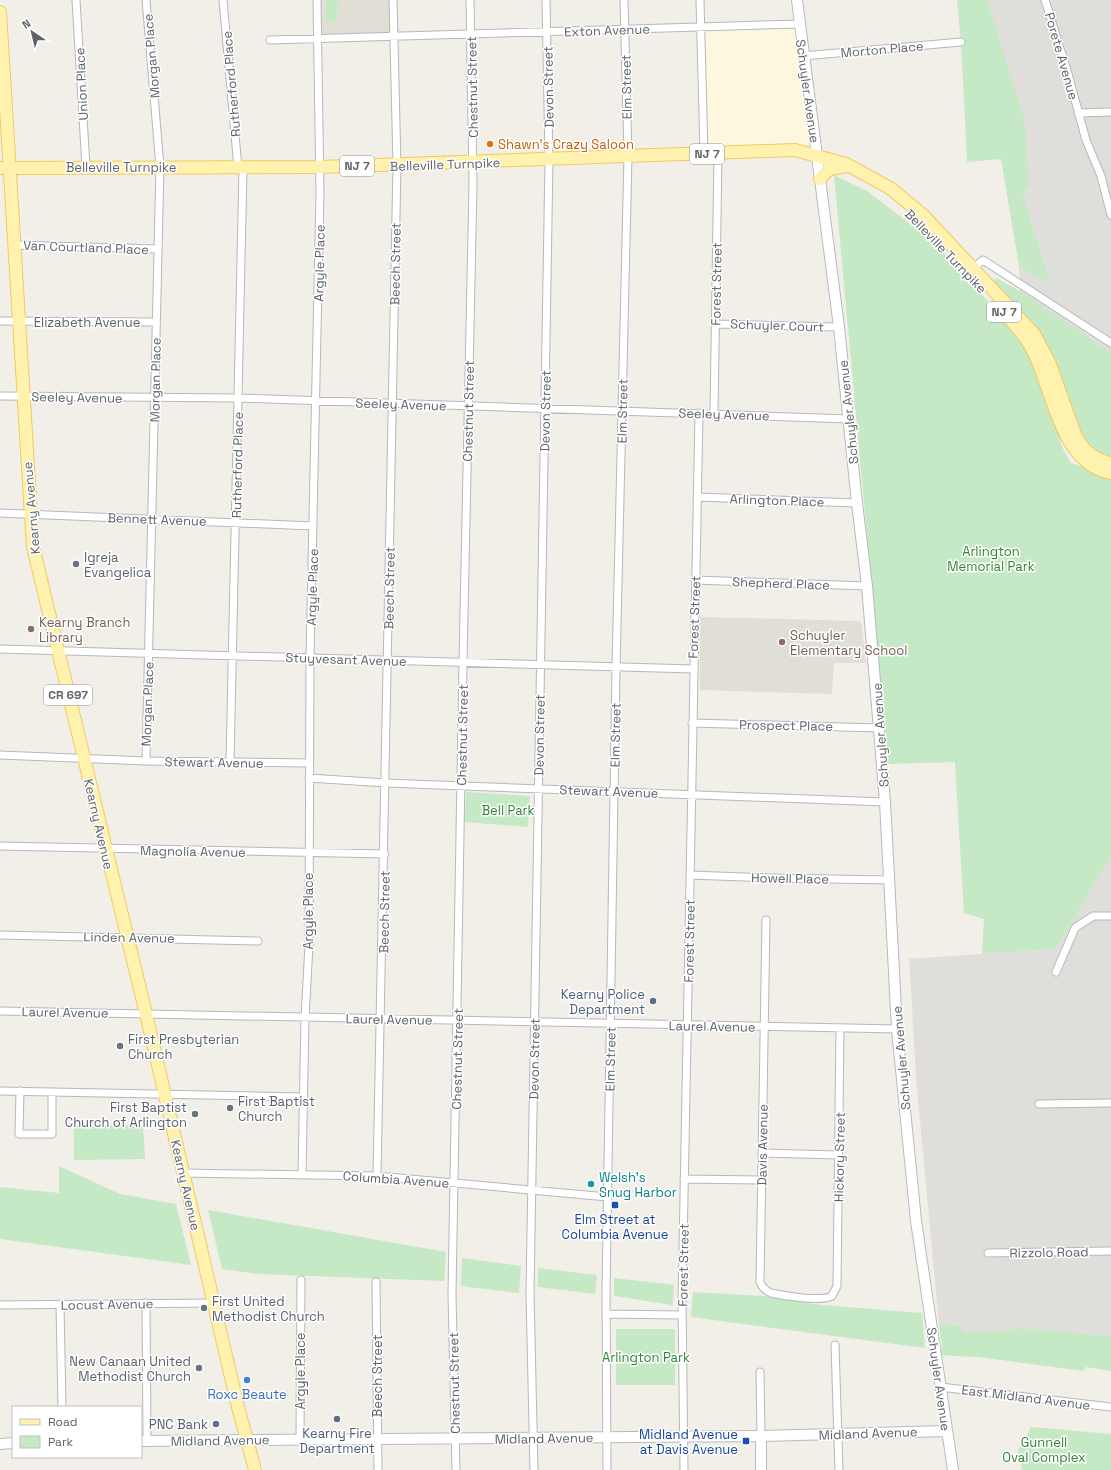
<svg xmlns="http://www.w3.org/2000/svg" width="1111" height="1470" font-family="'Space Grotesk',sans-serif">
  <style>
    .commercial { fill: #fef7e0 }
    .industrial { fill: #e0deda }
    .education { fill: #e1ded6 }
    .green { fill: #c5e8c5 }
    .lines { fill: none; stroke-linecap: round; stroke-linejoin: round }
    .street-casing { stroke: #b5b8bc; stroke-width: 9 }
    .secondary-casing { stroke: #b6babf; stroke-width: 12 }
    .primary-casing { stroke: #f2c960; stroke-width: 14 }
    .street { stroke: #fff; stroke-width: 7 }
    .secondary { stroke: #fff; stroke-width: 10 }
    .primary { stroke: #fff2af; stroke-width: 12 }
    .food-dot { fill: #e8710a; stroke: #fff; stroke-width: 1.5 }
    .worship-dot { fill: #6b7280; stroke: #fff; stroke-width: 1.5 }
    .education-dot { fill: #8d6e63; stroke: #fff; stroke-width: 1.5 }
    .service-dot { fill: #5c6f8a; stroke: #fff; stroke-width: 1.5 }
    .culture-dot { fill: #0f9aa8; stroke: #fff; stroke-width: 1.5 }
    .transit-dot { fill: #1a4fb4; stroke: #fff; stroke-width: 1.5 }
    .shop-dot { fill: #3f7fe0; stroke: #fff; stroke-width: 1.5 }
    .labels { text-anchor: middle; stroke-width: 3; stroke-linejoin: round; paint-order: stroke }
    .shield { fill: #fff; stroke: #8f9295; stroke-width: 1 }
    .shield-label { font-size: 12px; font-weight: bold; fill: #5f6368 }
    .street-label { font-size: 13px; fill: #5f6368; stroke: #fff }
    .food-label { font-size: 13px; fill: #c56008; stroke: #fff; text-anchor: start }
    .park-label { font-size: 13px; fill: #348238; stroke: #fff }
    .worship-label { font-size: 13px; fill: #5b616d; stroke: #fff; text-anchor: start }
    .education-label { font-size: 13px; fill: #785e54; stroke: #fff; text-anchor: start }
    .service-label { font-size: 13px; fill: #4e5e75; stroke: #fff; text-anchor: end }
    .culture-label { font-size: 13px; fill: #0d838f; stroke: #fff; text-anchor: start }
    .transit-label { font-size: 13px; fill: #164399; stroke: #fff }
    .shop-label { font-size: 13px; fill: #366cbe; stroke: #fff }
  </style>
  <rect width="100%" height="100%" fill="#f1efe8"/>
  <path class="commercial" d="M799,24l18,131 -113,-1 -4,-127z"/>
  <path class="industrial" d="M987,0h124v352l-91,-61 -1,-25 32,18 -29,-93 6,-2z
    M1111,856v480l-89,-8 -19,3 -39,1 -2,-7 -23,-1 -22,-235 -8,-130 147,-10z"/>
  <path class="education" d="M317,0h76l1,35 -76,3z
    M700,617l161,4 5,42h-32l-2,31 -132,-4z"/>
  <path class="green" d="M326,0h17l-6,2v19l-11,1z
    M957,0h30l38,123 3,66 -6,2 29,94 -32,-19 -18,-107 -34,3 -6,-120z
    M834,175l33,16 68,52 89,98 8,15 31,93 8,14 40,13v380l-55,93 -74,5 2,-35 -20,-6 -9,-151 -67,2z
    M996,278l24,13 91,61v108l-21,-11 -11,-13 -87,-154z
    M466,792l64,4 -2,31 -63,-5z
    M143,1125l2,34 -71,1v-34z
    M59,1166l61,28 56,10 15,61 -191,-26v-52l59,6z
    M208,1210l238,42 -2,29 -186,-7 -36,-5z
    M462,1258l59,8 -2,27 -58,-7z
    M538,1268l59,7 -2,19 -57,-7z
    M614,1278l60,7 -1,20 -59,-9z
    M693,1292l71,4 57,9 101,8 3,35 -234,-31z
    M939,1324l23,1 2,7 39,-1 19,-3 89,8v35l-25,-4 -3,4 -105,-14 -38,-2 2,-9z
    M616,1329h59v56h-59z
    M1031,1427l80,7v36h-89l-4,-20z"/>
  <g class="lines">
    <defs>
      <path id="street" d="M76,0l10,167
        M223,0l15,168
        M700,0l4,154
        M1045,0l23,74 18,66 15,36 10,39
        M270,40l529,-16
        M803,56l158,-14
        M1078,113l33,-1
        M13,245l145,4
        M973,268l10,-8 128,83
        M0,321l156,1
        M715,324l124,3
        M0,396l238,2 611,21
        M714,413l4,-259
        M697,497l160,6
        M0,513l313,13
        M695,580l172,6
        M0,649l693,20
        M692,723l188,5
        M0,755l146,6 163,2
        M146,761l14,-594 -14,-167
        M230,762l13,-594
        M309,778l77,5 499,19
        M0,846l385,8
        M690,875l81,3 119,2
        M766,920l-6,362c2,5 6,9 11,11 13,3 50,9 61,3l5,-10 3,-258
        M0,935l258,6
        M1056,972l19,-44 18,-12h18
        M0,1011l897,18
        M0,1091l303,6
        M20,1091l-1,43h33v-42
        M1039,1104l72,-1
        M762,1153l76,2
        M183,1173l194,3 231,21
        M302,1173l3,-155 4,-73 1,-287 10,-465 -3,-193
        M377,1176l20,-1011 -4,-165
        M684,1179l77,1
        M988,1253l123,-2
        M376,1282l2,188
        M146,1303l1,138
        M60,1304l2,103
        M0,1305l213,-2
        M606,1314l76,1
        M835,1345l4,125
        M760,1372l1,64
        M940,1387l171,20
        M300,1439l1,-159
        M456,1470l-4,-176 11,-632 10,-478 -3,-184
        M534,1470l-4,-177 19,-1133 -3,-160
        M607,1470l-1,-179 10,-623 12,-512 -4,-156
        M684,1470l-2,-169 17,-888"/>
      <path id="secondary" d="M797,0l42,327 18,176 10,83 18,216 12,227 19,192 37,249
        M761,1436v34
        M141,1441l620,-5 185,-5
        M0,1444l13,-1"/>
      <path id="primary" d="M0,12l33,535 113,467 92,393 17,63
        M0,168l320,-1 475,-17 51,14 44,24 34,28 110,118 15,28 27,75 9,13 9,7 17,7
        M820,179l9,-10 19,-3
        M1005,313c11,13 23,26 30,42 18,37 26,109 76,118"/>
    </defs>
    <use href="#street" class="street-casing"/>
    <use href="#secondary" class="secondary-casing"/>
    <use href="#primary" class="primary-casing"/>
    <use href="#street" class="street"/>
    <use href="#secondary" class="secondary"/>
    <use href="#primary" class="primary"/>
  </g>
  <circle class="food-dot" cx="490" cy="144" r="4"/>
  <g class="worship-dot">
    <circle cx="76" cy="564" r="4"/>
    <circle cx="120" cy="1046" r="4"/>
    <circle cx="230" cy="1108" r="4"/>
    <circle cx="195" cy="1114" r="4"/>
    <circle cx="204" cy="1308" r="4"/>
    <circle cx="199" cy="1368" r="4"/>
  </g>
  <g class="education-dot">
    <circle cx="31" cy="629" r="4"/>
    <circle cx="782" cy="642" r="4"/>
  </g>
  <g class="service-dot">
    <circle cx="653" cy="1001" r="4"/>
    <circle cx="337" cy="1419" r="4"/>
    <circle cx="216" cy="1424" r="4"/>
  </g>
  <circle class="culture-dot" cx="591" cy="1184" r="4"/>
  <g class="transit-dot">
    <rect x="611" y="1201" width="8" height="8" rx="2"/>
    <rect x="742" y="1437" width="8" height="8" rx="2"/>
  </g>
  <circle class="shop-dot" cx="247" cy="1380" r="4"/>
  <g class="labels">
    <g class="shield">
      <rect x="690" y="144" width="34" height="20" rx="3"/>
      <rect x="340" y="156" width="34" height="20" rx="3"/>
      <rect x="987" y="302" width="34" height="20" rx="3"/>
      <rect x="44" y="685" width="48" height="20" rx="3"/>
    </g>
    <g class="shield-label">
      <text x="707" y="158">NJ 7</text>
      <text x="357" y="170">NJ 7</text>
      <text x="1004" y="316">NJ 7</text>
      <text x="68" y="699">CR 697</text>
    </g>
    <g class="street-label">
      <text transform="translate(607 30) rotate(-2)" y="5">Exton Avenue</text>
      <text transform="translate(882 49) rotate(-5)" y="5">Morton Place</text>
      <text transform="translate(151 56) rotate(-95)" y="5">Morgan Place</text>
      <text transform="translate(1062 56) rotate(74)" y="5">Porete Avenue</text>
      <text transform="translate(81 84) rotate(-93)" y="5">Union Place</text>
      <text transform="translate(231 84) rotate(-95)" y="5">Rutherford Place</text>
      <text transform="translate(472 87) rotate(-91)" y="5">Chestnut Street</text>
      <text transform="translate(548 87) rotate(-91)" y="5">Devon Street</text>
      <text transform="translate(626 87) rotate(-91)" y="5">Elm Street</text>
      <text transform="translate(808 91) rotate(82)" y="5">Schuyler Avenue</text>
      <text transform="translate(445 164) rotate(-2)" y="5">Belleville Turnpike</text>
      <text x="121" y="172">Belleville Turnpike</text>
      <text transform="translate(86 247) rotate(2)" y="5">Van Courtland Place</text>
      <text transform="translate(946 251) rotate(46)" y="5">Belleville Turnpike</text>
      <text transform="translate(319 263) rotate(-89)" y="5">Argyle Place</text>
      <text transform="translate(395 264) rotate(-89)" y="5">Beech Street</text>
      <text transform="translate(716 284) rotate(-89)" y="5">Forest Street</text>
      <text x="87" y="327">Elizabeth Avenue</text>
      <text transform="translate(777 325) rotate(2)" y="5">Schuyler Court</text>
      <text transform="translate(155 380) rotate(-89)" y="5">Morgan Place</text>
      <text transform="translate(77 397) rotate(1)" y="5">Seeley Avenue</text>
      <text transform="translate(401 404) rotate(2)" y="5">Seeley Avenue</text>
      <text transform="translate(468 411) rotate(-89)" y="5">Chestnut Street</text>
      <text transform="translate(545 411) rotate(-89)" y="5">Devon Street</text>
      <text transform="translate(622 411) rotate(-89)" y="5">Elm Street</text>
      <text transform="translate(848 412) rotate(-96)" y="5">Schuyler Avenue</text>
      <text transform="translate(724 414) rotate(2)" y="5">Seeley Avenue</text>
      <text transform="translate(237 465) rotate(-89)" y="5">Rutherford Place</text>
      <text transform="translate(777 500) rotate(2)" y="5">Arlington Place</text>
      <text transform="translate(31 508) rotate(-95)" y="5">Kearny Avenue</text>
      <text transform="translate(157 519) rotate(2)" y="5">Bennett Avenue</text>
      <text transform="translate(781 583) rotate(2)" y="5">Shepherd Place</text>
      <text transform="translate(312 587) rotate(-88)" y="5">Argyle Place</text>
      <text transform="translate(389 588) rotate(-89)" y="5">Beech Street</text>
      <text transform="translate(694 617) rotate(-88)" y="5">Forest Street</text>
      <text transform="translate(346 659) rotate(2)" y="5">Stuyvesant Avenue</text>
      <text transform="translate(147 704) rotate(-88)" y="5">Morgan Place</text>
      <text transform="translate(786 725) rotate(1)" y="5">Prospect Place</text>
      <text transform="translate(462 735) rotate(-89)" y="5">Chestnut Street</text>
      <text transform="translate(539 735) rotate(-89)" y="5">Devon Street</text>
      <text transform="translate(615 735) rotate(-89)" y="5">Elm Street</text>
      <text transform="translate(880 735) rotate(-94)" y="5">Schuyler Avenue</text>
      <text transform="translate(214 762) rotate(1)" y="5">Stewart Avenue</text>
      <text transform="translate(609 791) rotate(2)" y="5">Stewart Avenue</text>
      <text transform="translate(99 824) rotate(77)" y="5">Kearny Avenue</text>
      <text transform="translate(193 851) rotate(1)" y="5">Magnolia Avenue</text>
      <text transform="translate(790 878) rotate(1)" y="5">Howell Place</text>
      <text transform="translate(308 911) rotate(-90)" y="5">Argyle Place</text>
      <text transform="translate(384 912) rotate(-89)" y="5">Beech Street</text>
      <text transform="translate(129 937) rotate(1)" y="5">Linden Avenue</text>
      <text transform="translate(689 941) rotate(-89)" y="5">Forest Street</text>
      <text transform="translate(65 1012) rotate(1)" y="5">Laurel Avenue</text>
      <text transform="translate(389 1019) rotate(1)" y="5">Laurel Avenue</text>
      <text transform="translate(712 1026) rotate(1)" y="5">Laurel Avenue</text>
      <text transform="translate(901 1058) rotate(-95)" y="5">Schuyler Avenue</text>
      <text transform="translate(457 1059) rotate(-89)" y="5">Chestnut Street</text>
      <text transform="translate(534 1059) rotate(-89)" y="5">Devon Street</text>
      <text transform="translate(610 1059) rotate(-89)" y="5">Elm Street</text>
      <text transform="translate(762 1145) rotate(-89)" y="5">Davis Avenue</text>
      <text transform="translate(839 1157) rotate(-89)" y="5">Hickory Street</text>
      <text transform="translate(396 1179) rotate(4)" y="5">Columbia Avenue</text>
      <text transform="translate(186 1185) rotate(77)" y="5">Kearny Avenue</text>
      <text transform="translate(1049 1252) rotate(-1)" y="5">Rizzolo Road</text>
      <text transform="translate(683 1265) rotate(-89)" y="5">Forest Street</text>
      <text transform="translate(107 1304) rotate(-1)" y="5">Locust Avenue</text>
      <text transform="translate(300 1371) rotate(-90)" y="5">Argyle Place</text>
      <text transform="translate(377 1376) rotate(-90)" y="5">Beech Street</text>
      <text transform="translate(939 1379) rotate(82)" y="5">Schuyler Avenue</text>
      <text transform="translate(454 1383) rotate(-91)" y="5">Chestnut Street</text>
      <text transform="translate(1026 1397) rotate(7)" y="5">East Midland Avenue</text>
      <text transform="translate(868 1433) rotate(-2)" y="5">Midland Avenue</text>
      <text transform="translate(544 1438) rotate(-1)" y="5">Midland Avenue</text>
      <text transform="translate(220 1440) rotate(-1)" y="5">Midland Avenue</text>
    </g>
    <g class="food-label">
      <text x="498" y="149">Shawn's Crazy Saloon</text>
    </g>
    <g class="park-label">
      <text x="991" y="556">Arlington<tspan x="991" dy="15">Memorial Park</tspan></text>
      <text x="508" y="815">Bell Park</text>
      <text x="646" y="1362">Arlington Park</text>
      <text x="1044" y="1447">Gunnell<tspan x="1044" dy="15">Oval Complex</tspan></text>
    </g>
    <g class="worship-label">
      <text x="84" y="562">Igreja<tspan x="84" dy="15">Evangelica</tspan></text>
      <text x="128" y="1044">First Presbyterian<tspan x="128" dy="15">Church</tspan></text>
      <text x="238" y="1106">First Baptist<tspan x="238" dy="15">Church</tspan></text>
      <text x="187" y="1112" text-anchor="end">First Baptist<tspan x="187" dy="15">Church of Arlington</tspan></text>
      <text x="212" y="1306">First United<tspan x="212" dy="15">Methodist Church</tspan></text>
      <text x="191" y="1366" text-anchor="end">New Canaan United<tspan x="191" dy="15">Methodist Church</tspan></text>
    </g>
    <g class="education-label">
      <text x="39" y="627">Kearny Branch<tspan x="39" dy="15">Library</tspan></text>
      <text x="790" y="640">Schuyler<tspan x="790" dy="15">Elementary School</tspan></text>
    </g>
    <g class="service-label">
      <text x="645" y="999">Kearny Police<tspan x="645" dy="15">Department</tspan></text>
      <text x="208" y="1429">PNC Bank</text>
      <text x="337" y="1438" text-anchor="middle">Kearny Fire<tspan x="337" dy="15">Department</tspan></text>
    </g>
    <g class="culture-label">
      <text x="599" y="1182">Welsh's<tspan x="599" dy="15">Snug Harbor</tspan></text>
    </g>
    <g class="transit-label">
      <text x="615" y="1224">Elm Street at<tspan x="615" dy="15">Columbia Avenue</tspan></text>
      <text x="738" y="1439" text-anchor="end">Midland Avenue<tspan x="738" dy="15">at Davis Avenue</tspan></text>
    </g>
    <g class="shop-label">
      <text x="247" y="1399">Roxc Beaute</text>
    </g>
  </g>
  <rect x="12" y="1406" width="130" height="52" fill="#ffffff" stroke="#bfc1c3"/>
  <rect x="20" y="1419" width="20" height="6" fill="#fff2af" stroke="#bfc1c3"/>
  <text x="48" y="1426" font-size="12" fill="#5f6368">Road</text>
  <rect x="20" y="1436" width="20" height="12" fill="#c5e8c5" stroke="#bfc1c3"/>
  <text x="48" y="1446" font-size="12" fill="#5f6368">Park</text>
  <g transform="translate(32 32) rotate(325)" stroke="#ffffff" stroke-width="3" paint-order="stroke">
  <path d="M0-3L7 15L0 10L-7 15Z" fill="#5f6368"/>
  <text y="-6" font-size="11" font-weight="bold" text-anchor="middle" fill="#5f6368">N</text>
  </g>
</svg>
